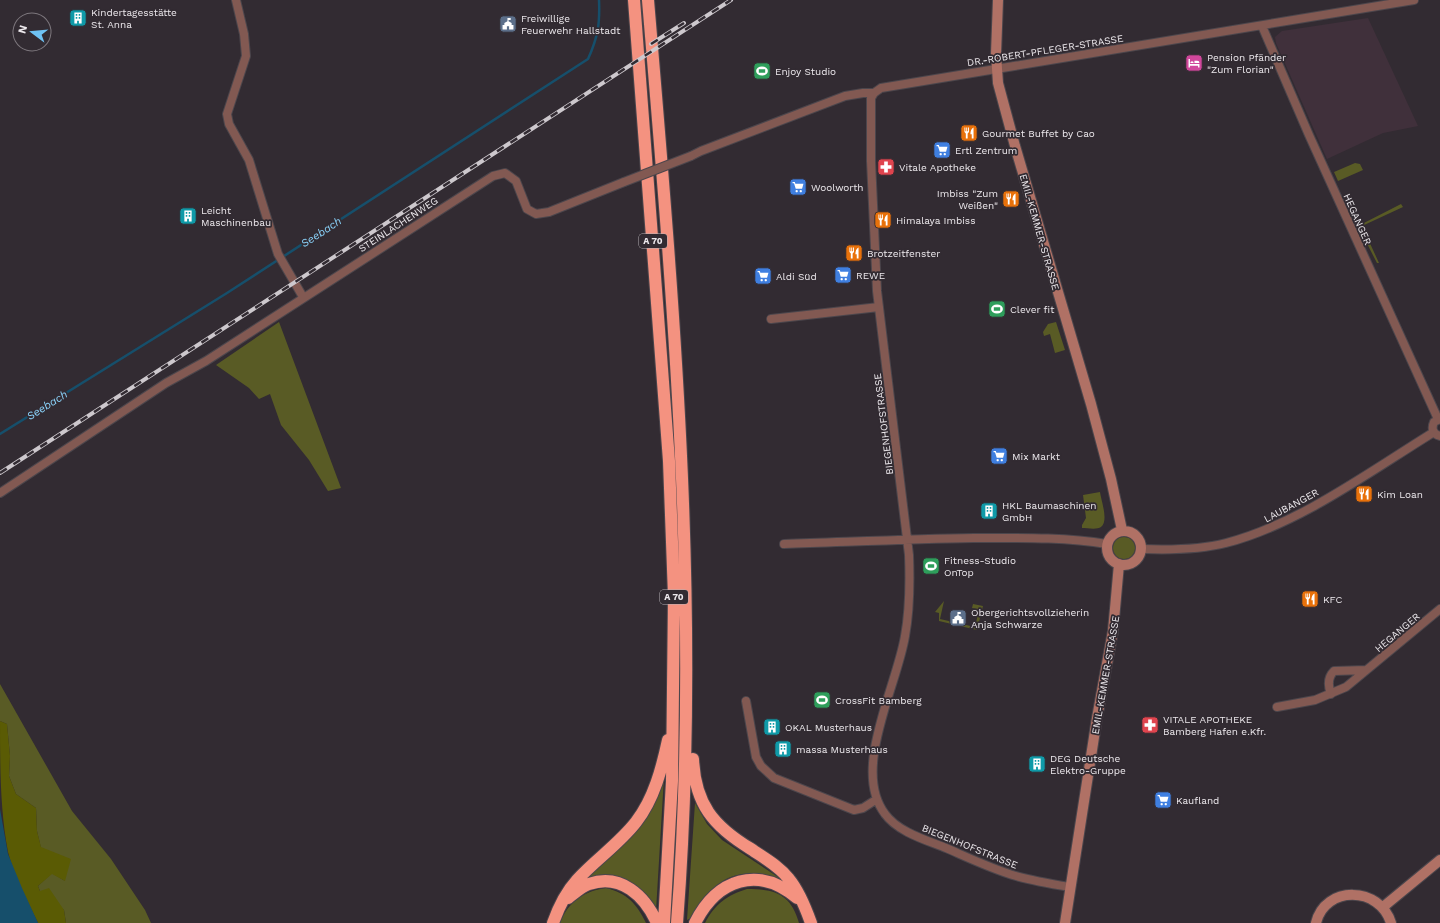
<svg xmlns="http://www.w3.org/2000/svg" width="1440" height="923" font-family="'Work Sans',sans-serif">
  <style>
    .commercial { fill: #40303b }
    .green { fill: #595b25 }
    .forest { fill: #5a5b04 }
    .water { fill: #164f6b }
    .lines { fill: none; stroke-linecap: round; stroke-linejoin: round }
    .stream { stroke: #164f6b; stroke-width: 2.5 }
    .street-casing { stroke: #4c464c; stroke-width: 10 }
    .secondary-casing { stroke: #4c464c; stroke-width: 12 }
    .highway-casing { stroke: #4c464c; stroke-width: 14 }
    .street { stroke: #825952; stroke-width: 8 }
    .secondary { stroke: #b07165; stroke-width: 10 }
    .highway { stroke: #f49280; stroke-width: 12 }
    .rail-casing { stroke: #cdc8cd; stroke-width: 4 }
    .rail { stroke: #322b32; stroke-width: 2.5; stroke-dasharray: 8; stroke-linecap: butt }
    .street-bridge-casing { stroke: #4c464c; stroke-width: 10; stroke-linecap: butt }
    .street-bridge { stroke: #825952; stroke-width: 8 }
    .labels { text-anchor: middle; stroke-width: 3.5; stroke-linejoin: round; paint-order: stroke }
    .shield { fill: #322b32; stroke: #b5b0b5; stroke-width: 1 }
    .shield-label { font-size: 9px; font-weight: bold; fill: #ede9ed }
    .poi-label { font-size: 10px; fill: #ede9ed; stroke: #322b32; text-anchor: start }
    .street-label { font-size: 10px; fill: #ede9ed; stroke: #322b32 }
    .water-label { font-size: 11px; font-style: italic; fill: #8bd4fc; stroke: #322b32 }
  </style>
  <rect width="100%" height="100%" fill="#322b32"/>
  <path class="commercial" d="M1368,18l50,108 -35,7 -56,26 -51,-116 -1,-6 7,-6z"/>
  <path class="green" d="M1355,163l5,1 3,6 -25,11 -4,-9z
    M1401,204l2,3 -41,19 17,37h-2l-19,-37z
    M279,322l62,166 -13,3 -19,-31 -28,-35 -11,-31 -11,5 -10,-11 -33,-23z
    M1056,322l9,28 -10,3 -5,-19 -6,2 -1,-4 5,-8z
    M1100,492c1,8 9,29 1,35 -4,3 -14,1 -19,1v-3l4,-7 -3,-23z
    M1113 548a11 11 0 1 1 22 0a11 11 0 1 1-22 0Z
    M944,601l-4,18 35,8 4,-17 -7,-2 1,-4 10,2 -6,24 -38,-9v-8l-4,-1z
    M0,684l72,127 39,48 34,51 6,13h-85l-2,-13 -24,-19 -2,-5 14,-13 13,8 -24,-33 -4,-17 -1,-23 -20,-14 -7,-18 1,-20 -3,-32 -7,-3z
    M664,777l-8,134 -17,-20 -60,-9 47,-41z
    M695,803l12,21 15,16 59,39c-47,-15 -67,1 -90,39l-4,2z
    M606,888c21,5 31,16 40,35h-86c8,-21 24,-32 46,-35z
    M747,889c28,0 44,5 52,34h-94c10,-19 22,-28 42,-34z"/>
  <path class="forest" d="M0,721l7,3 3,32 -1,20 7,18 20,14 1,23 4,16 30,12 -6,22 -13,-7 -14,12 2,5 9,-3 15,22 2,13h-28c-10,-22 -24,-46 -30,-71 -8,-43 -8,-87 -8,-131z"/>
  <path class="water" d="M0,809l8,45 14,34 16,35h-38z"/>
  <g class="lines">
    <path class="stream" d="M0,434l227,-141 361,-234c10,-22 12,-35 11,-59"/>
    <defs>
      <path id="street" d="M236,0l8,34 2,22 -19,58 2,10 20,36 29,94 25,43
        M1262,26l47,109 129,284
        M691,156l10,-5 144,-55 18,-3h11
        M771,319l108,-12
        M1440,419l-6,3c-3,7 -1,12 6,14
        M0,493l166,-110 40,-22 287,-185 12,-3 11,8 11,28 9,5 13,-2 75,-30
        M784,544c63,-2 127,-5 190,-6 45,0 89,-1 133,6
        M1142,549c27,1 57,1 84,-6 73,-19 143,-71 208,-111
        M1331,694c-3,-8 -4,-16 3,-23l32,-1
        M746,701l10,56 5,9 13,12 80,32 9,-2 14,-9
        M1277,707l38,-7 31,-13 94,-78
        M1070,887c-18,-3 -36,-6 -54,-11 -24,-7 -47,-18 -70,-28 -20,-8 -48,-16 -61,-34 -34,-44 12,-128 20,-178 5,-27 5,-54 4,-81l-32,-264 -6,-130v-63l3,-5 7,-5 533,-88"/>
      <path id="secondary" d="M998,0l-2,54 2,29 17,63 76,258 20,75 11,51
        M1107 548a17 17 0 1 1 34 0a17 17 0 1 1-34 0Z
        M1383,907l57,-47
        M1065,923l32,-205 16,-87 6,-67
        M1316,923c9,-38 64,-37 75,0"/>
      <path id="highway" d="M634,0l35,461 5,135 -2,185 -8,142
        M648,0c26,309 53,613 29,923
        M693,759c2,45 20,67 58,90 13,9 28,17 38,30 10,12 17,30 22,44
        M568,898c7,-5 13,-11 21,-14 32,-11 56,12 68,39
        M553,923c5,-14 14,-32 24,-43 18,-20 42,-36 59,-58 18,-23 26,-54 32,-82
        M695,923c22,-44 63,-58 102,-25"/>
    </defs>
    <use href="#street" class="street-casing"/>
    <use href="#secondary" class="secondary-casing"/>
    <use href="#highway" class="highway-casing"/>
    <use href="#street" class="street"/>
    <use href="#secondary" class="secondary"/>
    <use href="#highway" class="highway"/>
    <defs>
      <path id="rail" d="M651,44l33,-21
        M0,473l731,-473"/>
    </defs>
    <use href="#rail" class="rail-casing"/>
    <use href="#rail" class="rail"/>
    <defs>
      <path id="street-bridge" d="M624,182l67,-26"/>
    </defs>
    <use href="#street-bridge" class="street-bridge-casing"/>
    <use href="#street-bridge" class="street-bridge"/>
  </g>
  <defs>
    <symbol id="building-square" viewBox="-11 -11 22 22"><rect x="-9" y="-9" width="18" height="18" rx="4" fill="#0f9aa8" stroke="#322b32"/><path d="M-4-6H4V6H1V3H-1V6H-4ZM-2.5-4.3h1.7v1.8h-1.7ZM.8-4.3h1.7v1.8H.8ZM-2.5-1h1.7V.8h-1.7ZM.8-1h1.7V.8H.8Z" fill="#fff"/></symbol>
    <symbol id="civic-square" viewBox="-11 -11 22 22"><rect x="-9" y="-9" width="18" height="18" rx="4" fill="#5c6f8a" stroke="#322b32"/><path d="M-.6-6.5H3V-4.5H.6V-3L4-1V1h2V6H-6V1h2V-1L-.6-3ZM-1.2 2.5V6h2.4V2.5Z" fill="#fff"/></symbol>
    <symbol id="hotel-square" viewBox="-11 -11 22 22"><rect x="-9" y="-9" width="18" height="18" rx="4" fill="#d1479c" stroke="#322b32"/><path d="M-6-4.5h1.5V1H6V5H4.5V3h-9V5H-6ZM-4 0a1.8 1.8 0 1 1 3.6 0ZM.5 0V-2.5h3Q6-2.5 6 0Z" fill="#fff"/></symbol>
    <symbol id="stadium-square" viewBox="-11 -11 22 22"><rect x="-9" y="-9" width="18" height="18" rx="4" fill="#2e9e5b" stroke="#322b32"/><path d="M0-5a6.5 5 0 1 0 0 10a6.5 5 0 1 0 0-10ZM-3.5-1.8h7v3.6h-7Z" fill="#fff"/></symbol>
    <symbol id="restaurant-square" viewBox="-11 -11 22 22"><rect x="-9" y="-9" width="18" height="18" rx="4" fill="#e8710a" stroke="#322b32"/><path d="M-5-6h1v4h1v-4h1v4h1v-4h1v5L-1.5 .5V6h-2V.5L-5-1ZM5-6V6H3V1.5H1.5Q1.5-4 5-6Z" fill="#fff"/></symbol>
    <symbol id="supermarket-square" viewBox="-11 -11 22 22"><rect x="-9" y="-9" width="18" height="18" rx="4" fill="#3f7fe0" stroke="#322b32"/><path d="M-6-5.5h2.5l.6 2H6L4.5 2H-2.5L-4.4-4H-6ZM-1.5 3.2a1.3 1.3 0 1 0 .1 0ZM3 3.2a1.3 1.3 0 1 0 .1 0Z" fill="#fff"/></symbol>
    <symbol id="pharmacy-square" viewBox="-11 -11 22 22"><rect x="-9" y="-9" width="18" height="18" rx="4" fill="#e0444e" stroke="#322b32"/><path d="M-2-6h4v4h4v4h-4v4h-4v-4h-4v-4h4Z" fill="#fff"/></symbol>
  </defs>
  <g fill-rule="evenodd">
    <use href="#building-square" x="68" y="8" width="20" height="20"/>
    <use href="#civic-square" x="498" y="14" width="20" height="20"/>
    <use href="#hotel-square" x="1184" y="53" width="20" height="20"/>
    <use href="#stadium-square" x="752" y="61" width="20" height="20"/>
    <use href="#restaurant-square" x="959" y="123" width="20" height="20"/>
    <use href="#supermarket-square" x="932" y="140" width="20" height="20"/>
    <use href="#pharmacy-square" x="876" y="157" width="20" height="20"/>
    <use href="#supermarket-square" x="788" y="177" width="20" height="20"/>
    <use href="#restaurant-square" x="1001" y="189" width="20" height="20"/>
    <use href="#building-square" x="178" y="206" width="20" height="20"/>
    <use href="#restaurant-square" x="873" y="210" width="20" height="20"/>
    <use href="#restaurant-square" x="844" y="243" width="20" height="20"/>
    <use href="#supermarket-square" x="833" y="265" width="20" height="20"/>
    <use href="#supermarket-square" x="753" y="266" width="20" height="20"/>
    <use href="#stadium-square" x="987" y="299" width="20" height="20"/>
    <use href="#supermarket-square" x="989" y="446" width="20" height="20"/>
    <use href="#restaurant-square" x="1354" y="484" width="20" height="20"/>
    <use href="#building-square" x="979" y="501" width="20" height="20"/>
    <use href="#stadium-square" x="921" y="556" width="20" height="20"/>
    <use href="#restaurant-square" x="1300" y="589" width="20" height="20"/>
    <use href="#civic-square" x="948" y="608" width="20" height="20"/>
    <use href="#stadium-square" x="812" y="690" width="20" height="20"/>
    <use href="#pharmacy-square" x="1140" y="715" width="20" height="20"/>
    <use href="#building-square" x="762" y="717" width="20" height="20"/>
    <use href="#building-square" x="773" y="739" width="20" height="20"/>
    <use href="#building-square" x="1027" y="754" width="20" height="20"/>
    <use href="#supermarket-square" x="1153" y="790" width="20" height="20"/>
  </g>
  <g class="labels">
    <g class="shield">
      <rect x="639" y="234" width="28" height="14" rx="3"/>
      <rect x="660" y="590" width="28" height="14" rx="3"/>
    </g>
    <g class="shield-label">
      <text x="653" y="244">A 70</text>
      <text x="674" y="600">A 70</text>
    </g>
    <g class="poi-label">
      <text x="91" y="16">Kindertagesstätte<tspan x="91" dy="12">St. Anna</tspan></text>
      <text x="521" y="22">Freiwillige<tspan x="521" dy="12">Feuerwehr Hallstadt</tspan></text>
      <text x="1207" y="61">Pension Pfänder<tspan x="1207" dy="12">"Zum Florian"</tspan></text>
      <text x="775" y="75">Enjoy Studio</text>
      <text x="982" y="137">Gourmet Buffet by Cao</text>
      <text x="955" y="154">Ertl Zentrum</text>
      <text x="899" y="171">Vitale Apotheke</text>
      <text x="811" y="191">Woolworth</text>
      <text x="998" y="197" text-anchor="end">Imbiss "Zum<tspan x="998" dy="12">Weißen"</tspan></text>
      <text x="201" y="214">Leicht<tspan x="201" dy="12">Maschinenbau</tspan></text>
      <text x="896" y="224">Himalaya Imbiss</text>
      <text x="867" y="257">Brotzeitfenster</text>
      <text x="856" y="279">REWE</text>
      <text x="776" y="280">Aldi Süd</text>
      <text x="1010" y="313">Clever fit</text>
      <text x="1012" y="460">Mix Markt</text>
      <text x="1377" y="498">Kim Loan</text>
      <text x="1002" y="509">HKL Baumaschinen<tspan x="1002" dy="12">GmbH</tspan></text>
      <text x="944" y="564">Fitness-Studio<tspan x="944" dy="12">OnTop</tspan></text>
      <text x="1323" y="603">KFC</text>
      <text x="971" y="616">Obergerichtsvollzieherin<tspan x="971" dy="12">Anja Schwarze</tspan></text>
      <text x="835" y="704">CrossFit Bamberg</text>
      <text x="1163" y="723">VITALE APOTHEKE<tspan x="1163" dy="12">Bamberg Hafen e.Kfr.</tspan></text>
      <text x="785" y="731">OKAL Musterhaus</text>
      <text x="796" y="753">massa Musterhaus</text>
      <text x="1050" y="762">DEG Deutsche<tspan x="1050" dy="12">Elektro-Gruppe</tspan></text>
      <text x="1176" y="804">Kaufland</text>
    </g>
    <g class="street-label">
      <text transform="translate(1045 50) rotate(-9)" y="4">DR.-ROBERT-PFLEGER-STRASSE</text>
      <text transform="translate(1358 219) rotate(66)" y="4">HEGANGER</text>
      <text transform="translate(398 224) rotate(-33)" y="4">STEINLACHENWEG</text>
      <text transform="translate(1040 232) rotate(74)" y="4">EMIL-KEMMER-STRASSE</text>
      <text transform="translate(883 424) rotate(-97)" y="4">BIEGENHOFSTRASSE</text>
      <text transform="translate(1291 505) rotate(-28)" y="4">LAUBANGER</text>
      <text transform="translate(1397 632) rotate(-40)" y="4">HEGANGER</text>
      <text transform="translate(1105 675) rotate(-80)" y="4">EMIL-KEMMER-STRASSE</text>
      <text transform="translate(970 846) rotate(22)" y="4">BIEGENHOFSTRASSE</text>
    </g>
    <g class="water-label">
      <text transform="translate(321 232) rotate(-33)" y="4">Seebach</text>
      <text transform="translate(47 405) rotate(-32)" y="4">Seebach</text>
    </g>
  </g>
  <g transform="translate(32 32) rotate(286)"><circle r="19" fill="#322b32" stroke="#7d777d"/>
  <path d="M0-3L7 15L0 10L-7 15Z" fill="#6ec2f3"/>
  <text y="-6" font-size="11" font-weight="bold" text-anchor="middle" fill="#ede9ed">N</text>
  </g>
</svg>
